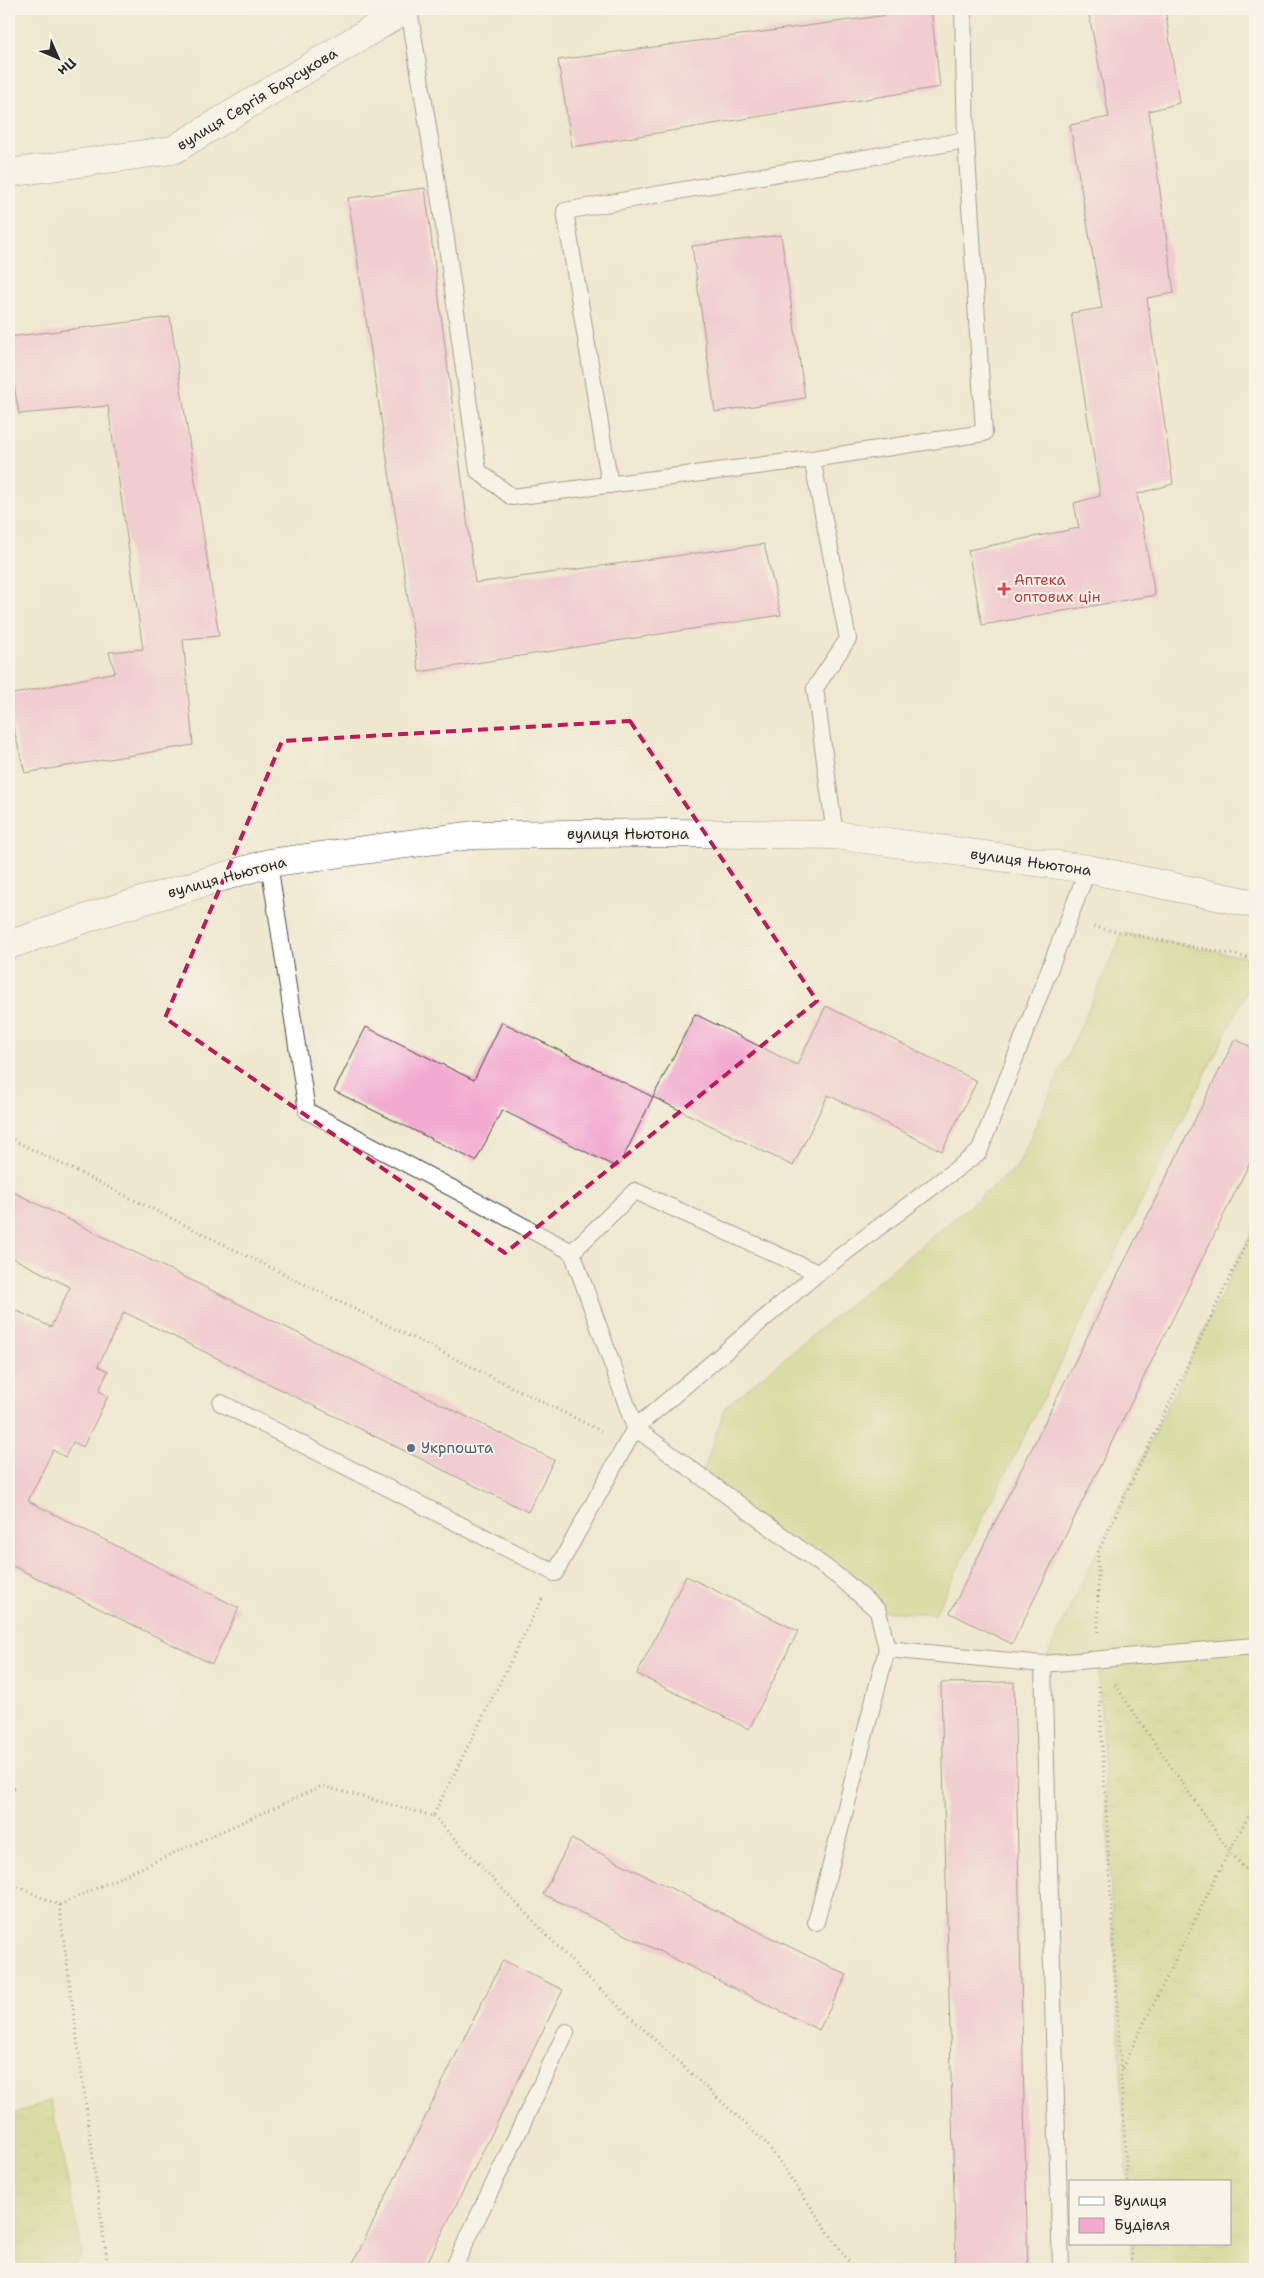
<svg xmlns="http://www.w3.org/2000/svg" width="1264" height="2278" font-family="'Shantell Sans',sans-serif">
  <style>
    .grass { fill: url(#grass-tufts); stroke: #767d4e }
    .garden { fill: #c1cf71; stroke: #767d4e }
    .building { fill: #f3aad1 }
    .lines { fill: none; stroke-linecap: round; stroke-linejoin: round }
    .service-casing { stroke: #484744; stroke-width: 18 }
    .minor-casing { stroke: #484744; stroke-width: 29 }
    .tertiary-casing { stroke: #484744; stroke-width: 29 }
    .path { stroke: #484744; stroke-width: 3; stroke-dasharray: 1 4; stroke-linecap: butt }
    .service { stroke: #fff; stroke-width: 16 }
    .minor { stroke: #fff; stroke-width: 28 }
    .tertiary { stroke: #fff; stroke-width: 28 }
    .marked { fill: none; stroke: #c2185b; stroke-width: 4; stroke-dasharray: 10 6; stroke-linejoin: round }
    .health-dot { fill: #e0444e; stroke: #f7f3e8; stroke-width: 2 }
    .service-dot { fill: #5c6f8a; stroke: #f7f3e8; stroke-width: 2 }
    .labels { text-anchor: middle; stroke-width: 4; stroke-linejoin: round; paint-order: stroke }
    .street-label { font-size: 15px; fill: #2b2b2b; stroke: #f7f3e8 }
    .health-label { font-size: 15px; fill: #be3a42; stroke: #f7f3e8; text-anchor: start }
    .service-label { font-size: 15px; fill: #4e5e75; stroke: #f7f3e8; text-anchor: start }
  </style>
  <defs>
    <pattern id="grass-tufts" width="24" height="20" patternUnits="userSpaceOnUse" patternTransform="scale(1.25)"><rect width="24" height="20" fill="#c1cf71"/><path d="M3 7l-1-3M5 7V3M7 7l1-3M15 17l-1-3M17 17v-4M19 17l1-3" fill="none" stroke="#a6b262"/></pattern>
  </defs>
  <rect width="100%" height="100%" fill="#f7f3e8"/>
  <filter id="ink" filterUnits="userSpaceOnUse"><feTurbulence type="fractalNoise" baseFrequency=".02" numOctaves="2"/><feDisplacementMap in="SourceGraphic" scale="10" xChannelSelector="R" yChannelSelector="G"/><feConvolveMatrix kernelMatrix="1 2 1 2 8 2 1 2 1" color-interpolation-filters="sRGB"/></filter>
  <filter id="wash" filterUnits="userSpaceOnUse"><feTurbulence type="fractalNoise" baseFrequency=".0096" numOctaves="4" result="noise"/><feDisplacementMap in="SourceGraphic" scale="20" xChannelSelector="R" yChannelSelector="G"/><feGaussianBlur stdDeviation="1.12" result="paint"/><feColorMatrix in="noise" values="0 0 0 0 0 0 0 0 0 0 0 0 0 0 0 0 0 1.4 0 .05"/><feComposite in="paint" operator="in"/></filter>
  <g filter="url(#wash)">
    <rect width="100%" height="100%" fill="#efe8cf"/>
    <path class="grass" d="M1255,1646v623h-123l-1,-25h99v-62h-103l-29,-523z
      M51,2100l32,155 -11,14h-63v-153z"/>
    <path class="garden" d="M1123,933l132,26v16l-320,639 -57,-3 -176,-134 23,-70 292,-240z
      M1255,1225v421l-212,18z"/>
    <g id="blocks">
      <path class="building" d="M931,9l9,78 -368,60 -14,-87z
        M1088,9h77l14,94 -30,8 25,182 -27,5 26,186 -36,10 18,101 -173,30 -14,-75 111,-22 -5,-25 26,-7 -29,-183 31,-5 -32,-183 39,-8z
        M425,188l50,395 289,-39 17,71 -362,57 -71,-474z
        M781,235l24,163 -90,14 -23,-166z
        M170,317l49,319 -36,3 10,106 -168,28 -16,-62v-16l106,-23 -6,-20 34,-3 -35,-243 -89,8 -10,-57v-20z
        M826,1006l151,75 -35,70 -114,-56 -35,71 -140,-69 42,-83 102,51z
        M502,1022l151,75 -35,71 -116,-58 -26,51 -142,-70 32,-64 108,53z
        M1235,1039l20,10v103l-243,492 -62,-31z
        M9,1190l545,270 -26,52 -404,-200 -26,54 10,5 -9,20 9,5 -25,51 -10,-5 -8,15 -12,-7 -25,51 211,107 -27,56 -203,-100v-257l42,20 19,-40 -61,-31z
        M686,1576l112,55 -49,98 -112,-55z
        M1014,1682l14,587h-72l-15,-586z
        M9,1784l6,3 -6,13z
        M571,1839l276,136 -28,55 -276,-136z
        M503,1960l60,30 -50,101 -89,178h-74z"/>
    </g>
  </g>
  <g filter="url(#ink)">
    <use href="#blocks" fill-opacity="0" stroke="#484744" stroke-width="1"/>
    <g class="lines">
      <defs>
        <path id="service" d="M409,9l37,230 32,232 34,26 300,-38 36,180 -33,49 20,147
          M812,459l172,-26 -18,-293 -3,-131
          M610,485l-45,-274 401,-71
          M572,1252l63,-61 183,82 161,-121 109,-283
          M818,1273l-183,155 209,153 34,30 9,38
          M221,1403l334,170 80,-145 -63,-176 -265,-141 -38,-248
          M1043,1664l18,605
          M816,1922l71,-273 156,15 212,-18
          M453,2269l113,-237"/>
        <path id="minor" d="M9,173l164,-23 233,-141"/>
        <path id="tertiary" d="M9,945l96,-33 164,-49 204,-28 195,-2 167,2 253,34 167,35"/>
      </defs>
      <use href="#service" class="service-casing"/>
      <use href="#minor" class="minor-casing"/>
      <use href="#tertiary" class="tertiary-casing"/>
      <path class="path" d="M1094,927l161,32
        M9,1138l592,293
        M1098,1632v-80l157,-327
        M1115,1685l114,166 26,28
        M1099,1686l28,496
        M433,1816l150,157 184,171 87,125
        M9,1883l50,22 263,-119 111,30 110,-219
        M59,1905l49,364
        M1122,2068l107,-217 26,-46
        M1131,2244l1,25"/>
      <use href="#service" class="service"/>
      <use href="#minor" class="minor"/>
      <use href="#tertiary" class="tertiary"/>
    </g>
  </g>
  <path d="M0 0H1264V2278H0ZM630,721l187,280 -312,252 -340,-235 117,-277z" fill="#efe8cf" fill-opacity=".55" fill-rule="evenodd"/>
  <path class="marked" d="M630,721l187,280 -312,252 -340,-235 117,-277z"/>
  <path class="health-dot" d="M1001.5 581.5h5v5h5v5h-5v5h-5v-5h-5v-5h5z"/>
  <circle class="service-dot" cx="411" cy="1448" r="5"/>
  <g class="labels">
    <g class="street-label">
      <text transform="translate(257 99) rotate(-31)" y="5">вулиця Сергія Барсукова</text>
      <text x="628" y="839">вулиця Ньютона</text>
      <text transform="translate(1031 862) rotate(8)" y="5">вулиця Ньютона</text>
      <text transform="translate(227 877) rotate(-15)" y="5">вулиця Ньютона</text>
    </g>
    <g class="health-label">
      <text x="1014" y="585">Аптека<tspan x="1014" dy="17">оптових цін</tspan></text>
    </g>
    <g class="service-label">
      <text x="421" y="1453">Укрпошта</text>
    </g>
  </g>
  <rect width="1264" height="2278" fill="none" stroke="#f7f3e8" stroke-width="30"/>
  <rect x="1069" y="2180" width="162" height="65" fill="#f7f3e8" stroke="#a5a39c"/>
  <rect x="1079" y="2197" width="25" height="8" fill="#ffffff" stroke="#a5a39c"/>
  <text x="1114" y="2206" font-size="15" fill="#2b2b2b">Вулиця</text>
  <rect x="1079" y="2218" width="25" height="15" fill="#f3aad1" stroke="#a5a39c"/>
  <text x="1114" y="2230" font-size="15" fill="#2b2b2b">Будівля</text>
  <g transform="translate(58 58) rotate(135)" stroke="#f7f3e8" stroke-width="4" paint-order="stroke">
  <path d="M0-4L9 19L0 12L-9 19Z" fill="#2b2b2b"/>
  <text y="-8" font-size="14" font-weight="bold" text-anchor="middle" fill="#2b2b2b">Пн</text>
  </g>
</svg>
